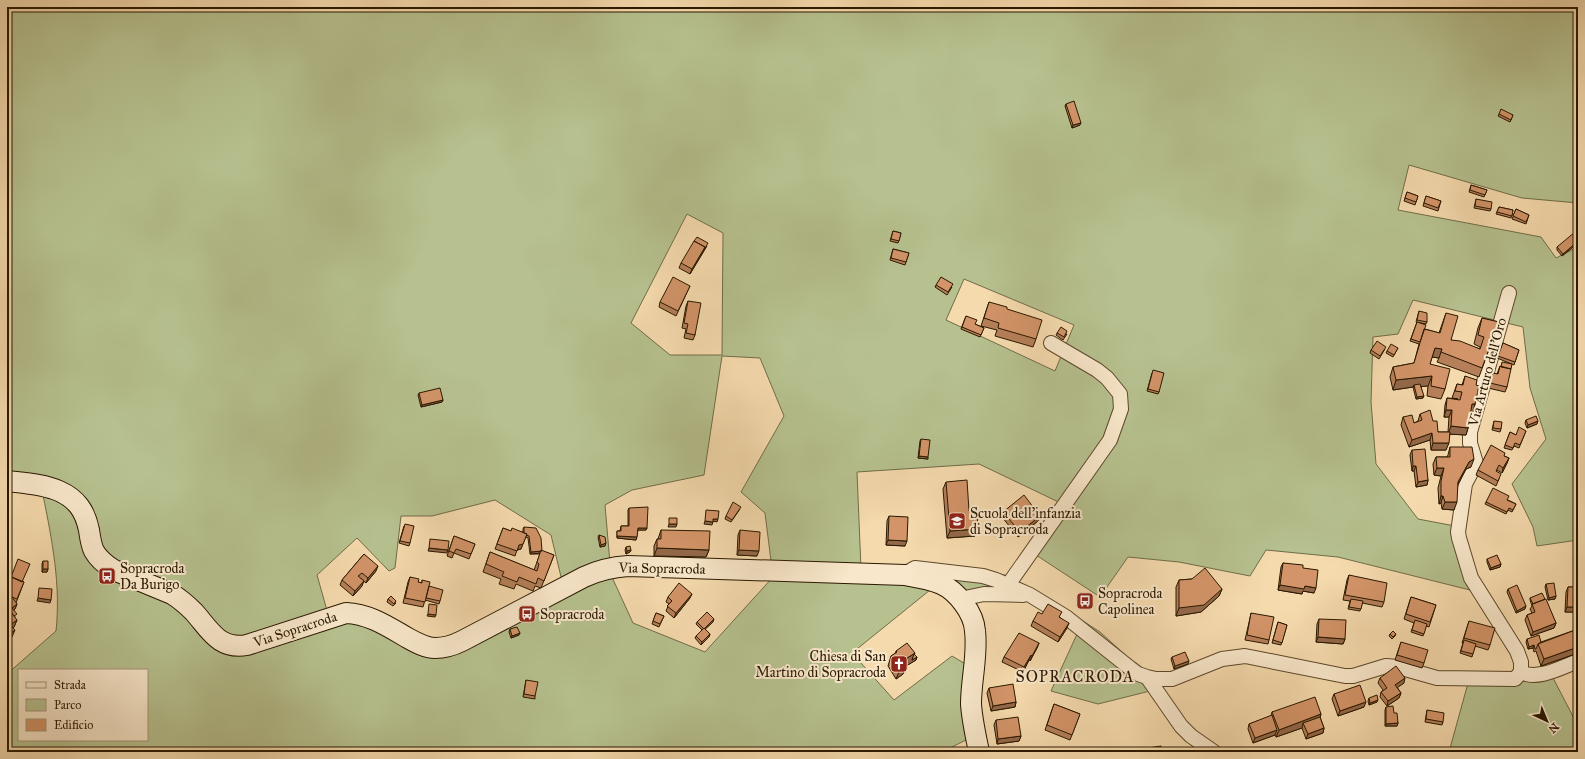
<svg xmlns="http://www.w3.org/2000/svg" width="1585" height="759" font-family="'IM FELL Great Primer',serif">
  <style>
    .green { fill: #b6c18f; stroke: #706c48; fill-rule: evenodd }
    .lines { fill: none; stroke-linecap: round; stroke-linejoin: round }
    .street-casing { stroke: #5d482b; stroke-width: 16 }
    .secondary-casing { stroke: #2a1800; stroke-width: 22 }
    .street { stroke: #f8e7ca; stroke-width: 14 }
    .secondary { stroke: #f8e7ca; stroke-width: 20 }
    .wall { fill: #b57f59; stroke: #2a1800 }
    .shaded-wall { fill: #936849; stroke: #2a1800 }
    .building { fill: #d29468; stroke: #2a1800 }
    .labels { text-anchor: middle; stroke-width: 4; stroke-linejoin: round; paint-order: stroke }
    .street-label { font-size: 14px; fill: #2a1800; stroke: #f8e7ca }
    .poi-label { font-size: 14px; fill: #2a1800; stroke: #f8e7ca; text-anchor: start }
    .quarter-label { font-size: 16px; letter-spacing: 1px; fill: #2a1800; stroke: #f8e7ca }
  </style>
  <rect width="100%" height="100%" fill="#f5daad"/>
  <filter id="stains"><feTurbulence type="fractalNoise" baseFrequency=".005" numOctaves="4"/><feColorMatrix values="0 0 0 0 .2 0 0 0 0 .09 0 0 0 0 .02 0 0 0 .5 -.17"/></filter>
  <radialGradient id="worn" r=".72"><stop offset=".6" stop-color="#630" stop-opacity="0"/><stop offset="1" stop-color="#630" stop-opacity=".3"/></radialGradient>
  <path class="green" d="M7,7h1571v196l-56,-5 -113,-33 -11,45 143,27 15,21 22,-11v293l-41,6 -4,-19 -21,-43 34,-45 -16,-51 -7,-61 -110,-27 -15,34 -25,3 -2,65 5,62 42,55 37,7 19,65 -136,-34 -72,-7 -16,26 -71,-14 -51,-5 -28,40 -64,-42 33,-48 -90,-43 -122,8 4,97 123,1 37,9 -41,12 -28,7 -17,-12 -83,67 42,47 58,-44 17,10 3,71 -30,15h-935v-78l49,-43c5,-46 -4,-91 -13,-136l-36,-16v-23l4,-22 -4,-1zM687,214l36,19 -1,122h-52l-39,-32zM964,279l110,46 -19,46 -109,-51zM722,356l38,2 24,58 -43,76 24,21 8,64 -68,75 -72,-29 -22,-48 -6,-70 27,-15 72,-15zM495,500l56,35 11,46 -99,55 -37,5 -98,-27 -11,-39 40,-37 32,33 6,-3 6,-52h31zM19,670h128v70h-128z
    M1083,621l17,11 62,56 -64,16 -47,-13z
    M1552,676l26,50v26h-129l19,-69 56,-2z"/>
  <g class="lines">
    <defs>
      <path id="street" d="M908,572l7,-4 68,8 13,4 34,15 36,22 64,51 8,6 9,3 9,2h16l50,-20 23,-3 100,20h8l33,-10 12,1 39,11 78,1 6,-7v-10l-4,-11 -46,-73 -12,-40 -1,-6 7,-48 11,-21 -6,-20v-11l39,-139
        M1008,585l102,-145 11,-31 -1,-15 -13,-16 -10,-8 -46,-27
        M960,599l24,-5 39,1
        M1521,672c16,9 41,-5 57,-11
        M1147,677l34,49 10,10 23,16"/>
      <path id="secondary" d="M7,481c16,2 36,3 52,10 18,8 26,20 30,39 1,7 2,15 5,21 5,9 12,14 20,19l58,24c8,5 15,11 22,18 16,18 25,38 53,33l99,-32c23,1 41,13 60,24 9,5 19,11 29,11 10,0 19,-3 27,-7l122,-64c15,-7 28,-10 44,-11l277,9c12,2 25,4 36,9 16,7 33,29 34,47 3,24 -4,49 -4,73 1,16 5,33 8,48"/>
    </defs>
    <use href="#street" class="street-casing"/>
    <use href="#secondary" class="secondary-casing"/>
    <use href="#street" class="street"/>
    <use href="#secondary" class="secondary"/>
  </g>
  <path class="wall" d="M1066,104l14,21 -8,3 -7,-22z
    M1499,114l14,1 -3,7 -12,-6z
    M1471,185l16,5 -3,7 -15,-5z
    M1407,192l11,4 -3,9 -11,-4z
    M1426,196l15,5 -3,10 -15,-5z
    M1476,199l15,10 -1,2 -16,-3z
    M1499,207l14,3 -2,8 -15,-4z
    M1516,209l13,6 -3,9 -14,-5z
    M893,231l8,2 -3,10 -8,-2z
    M1578,236v7l-16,13 -5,-6v-3z
    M707,246l-17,28 -11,-6 2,-5z
    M893,249l16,4 -4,12 -15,-5z
    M936,285l16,2 -5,8 -12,-8z
    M690,286l-14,30 -17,-9 1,-5z
    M688,301l7,34 -2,5 -9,-2 2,-9 -4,-1 4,-22z
    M989,302l47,37 -3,8 -38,-11 2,-6 -16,-4z
    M1419,311l8,11 -1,2 -10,-2z
    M1446,313l5,27 29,9v-2l-6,-3 4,-16 4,-10 17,4 -20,55 -42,-15 2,-4 -7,-1 -2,7 15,25 -4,10 -14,-3 1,-10h-7l2,12 -7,1 -3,-12 -20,3 -3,-13 3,-10 21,-4 5,-19 -9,-3 7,-19 8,7 14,4z
    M966,316l9,8 9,4 -4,9 -19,-8z
    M1057,333l10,1 -4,6 -7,-5z
    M1503,343l16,7 -5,15 -17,-7z
    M1398,348l-5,9 -7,-4 1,-2z
    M1385,349l-6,10 -9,-6 1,-3z
    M1500,366l7,21 -2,5 -17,-4 5,-15 4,1z
    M1152,373l7,19 -1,2 -11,-3z
    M1465,376l11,9 -1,19 -2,8h-2l-3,16 -2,7 -16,-1 -4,16h-15l-1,-10 -21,7 -8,-22 2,-8 11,6 4,-2 2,-7 13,7 5,11h10l1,-15h-5l1,-12 2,-7 11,1 -6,-1 5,-14 5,1z
    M419,393l24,7 -1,2 -21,5 -3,-12z
    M1526,420l11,4 -10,4 -2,-5z
    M1494,421l7,8 -1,3 -8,-2z
    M1526,431l-7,17 -5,-2 -2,4 -8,-2 6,-16 6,3z
    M921,439l7,20 -10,-1 2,-17z
    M1450,447l21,20 -5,2 -8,15 -4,26 -12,-1 -1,-6 -2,1 -1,-16 3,-12 -7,-1 -1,-11 3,-7h11l1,-2z
    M1412,450l16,30 -1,5 -11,2 -2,-16h-2l-2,-16z
    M1504,456l5,2 -2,5 -5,10 -5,-3 -1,2 3,7 -3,7 -20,-11 2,-5z
    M946,482l23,29 9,18 -3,7 -28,2 -4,-49z
    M1508,500l8,4 -4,8 -4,-2 -2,4 -21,-10 1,-2z
    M629,508l18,20 -1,2h-8l-2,10 -19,-2v-7h3l1,-5h7v-16z
    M740,509l-9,13 -6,-3 1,-3z
    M1003,512l35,9 -20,16 -16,-20z
    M889,516l16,30 -19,-1 1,-24z
    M404,526l6,17 -1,3 -10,-3z
    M524,527l18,24 12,4 -13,33 -6,-2 -2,5 -17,-7 -2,5 -15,-5 2,-5 -18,-7 7,-20 44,18 6,-16h-10l-2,-16 -3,-1 -4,12 -4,1 -2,6 -20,-7 8,-21 8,3 12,1v-3z
    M661,530l48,20 -3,7 -52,-1v-10l3,-7h1z
    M740,530l17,26 -20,-1 1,-20z
    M599,535l6,11 -5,1 -2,-10z
    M454,536l21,8 -6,15 -15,-6 -2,5 -5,-2z
    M626,547l5,3 -1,2 -4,2 -1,-4z
    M364,554l12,17 -10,12 -6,-5 2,8 -9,10 -13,-11 2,-5z
    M1487,559l14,5 -1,3 -10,3 -3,-8z
    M43,561l5,8 -1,3h-5v-8z
    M1283,563l20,5 11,25 -11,-2 -1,3 -24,-4 3,-23z
    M7,575l17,7 -8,21 1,1 -2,5 -1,1 1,8 2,2 -3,7 -1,1 -1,9 -5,4z
    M1349,575l35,27 -2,5 -20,-4 -2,8 -12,-2 2,-8 -7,-1 4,-20z
    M410,577l8,5 4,1v-3l7,7 11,14 -1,3 -14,-4 -2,7 -20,-4 5,-21z
    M1192,579l30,10 -3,7 -18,16 -25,4v-29l3,-7z
    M1546,584l10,12 -1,3 -7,1 -3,-13z
    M1568,587h10v25h-13l1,-20z
    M1508,589l17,20 -9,4 -9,-21z
    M668,597l22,1 -16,20 -8,-7 3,-7 -3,-2z
    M1411,597l25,8 -7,22 -3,-1 -3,10 -12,-4 3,-9 -10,-4z
    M1530,598l15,1 11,24 -2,5 -23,8 -6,-16 2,-5 5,-2 -2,-4 2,-3 -2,-6z
    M388,599l8,4 -3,3 -6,-4z
    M656,613l8,3 -5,11 -7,-3z
    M1251,613l18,27 -1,4 -23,-4 5,-22z
    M1042,614l18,3 7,11 -9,14 -27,-16 2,-5z
    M1319,619l26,20 -2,5 -27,-2 1,-18z
    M1469,621l21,24 -2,5 -13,-4 -3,11 -12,-4 3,-10h-1z
    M697,622h16l-8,7 5,5 -1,3 -8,8 -6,-7 1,-2 6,-6 -6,-6z
    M1278,622l9,3 -6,20 -9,-2z
    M510,629l10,4 -1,2 -8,3 -2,-6z
    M1578,629v24l-37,13 -5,-15 -2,1 -1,-4 -5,1 -2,-7 1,-3 14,3z
    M1390,634h6l-1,2 -3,3 -3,-3z
    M1401,642l23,21 -2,5 -27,-8z
    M1039,643l-2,5 -7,13 -1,-1 -6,12 -21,-10 2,-5z
    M896,651l18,3 3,3 -1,3 -10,6 -3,8 -7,5 -8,-13 3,-10 4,-2z
    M1172,657l16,7 -14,5 -3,-10z
    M1380,678l24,5 -7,4 4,6 -2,5 -12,8 -7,-9 1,-5 2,-2 -5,-7z
    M526,680l9,16v3l-12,-2z
    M989,688l27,14 -1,5 -24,4 -4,-18z
    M1334,694l30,13 -26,9 -6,-17z
    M1369,698l8,4 -8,3 -1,-4z
    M1054,704l26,10 -10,26 -25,-10z
    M1386,707l8,6 4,10 -1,3h-12v-16z
    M1427,710l16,12 -1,3 -17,-3z
    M1272,712l49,2 -1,3 4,11 -1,5 -17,6 -4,-11 -26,9 -1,-2 -22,8 -5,-14 1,-5 22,-8z
    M996,720l25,16 -2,5 -22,3 -3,-19z"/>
  <path class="shaded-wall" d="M1081,123l-1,2 -8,3 1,-3z
    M1578,241v2l-16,13 1,-2z
    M705,247l-2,5 -13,22 2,-5z
    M1435,348l7,1 -3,9 -7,-1z
    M1432,376l-4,10 -14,1v-2l-1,2 -20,3 3,-10z
    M1424,396l-1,2 -7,1 1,-2z
    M443,400l-1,2 -21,5 1,-2z
    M1472,404h3l-2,8h-4z
    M1446,410h6l-3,7h-5z
    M1538,421l-1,3 -10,4 1,-3z
    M1451,426l17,2 -2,7 -18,-1z
    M1432,433l-2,7 -21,7 3,-7z
    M1433,443h16l-3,7h-15z
    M919,456l9,1v2l-10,-1z
    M1509,458l-2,5 -5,10 1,-5z
    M1474,459l-3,8 -5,2 -10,20 2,-7 11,-20z
    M1413,466h3l-2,5h-2z
    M1437,468h7l-3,8 -7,-1z
    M1428,480l-1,5 -11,2 2,-5z
    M1441,496h2l-2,7 -2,1z
    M1445,502h12l-3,8 -12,-1z
    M1040,516l-2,5 -20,16 2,-5z
    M713,519h5l-1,3 -5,-1z
    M705,521l8,1 -1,3 -8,-1z
    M669,524h8l-1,3h-8z
    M638,528h9l-1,2h-9z
    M978,529l-3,7 -28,2 3,-7z
    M527,534l-6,15 -4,1 2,-5z
    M617,536l20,1 -1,3 -19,-2z
    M888,540l19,1 -2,5 -19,-1z
    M606,543l-1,3 -5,1 1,-2z
    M429,548l19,2 -1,3 -19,-2z
    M657,548l52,2 -3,7 -52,-1z
    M631,550l-1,2 -4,2 1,-3z
    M739,550l20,1 -2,5 -20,-1z
    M542,551l-1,2 -11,1 1,-2z
    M1501,564l-1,3 -10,3 1,-2z
    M378,566l-2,5 -10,12 2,-5z
    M43,569h5l-1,3h-5z
    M364,581l-2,5 -9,10 2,-5z
    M1280,585l25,1 11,2 -2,5 -11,-2 -1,3 -24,-4z
    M1222,589l-3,7 -18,16 -25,4 3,-8z
    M692,594l-2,4 -16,20 2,-5z
    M1556,596l-1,3 -7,1 1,-2z
    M38,598l13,2 -1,3 -13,-2z
    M17,604l-2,5 -5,4 2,-5z
    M1526,606l-1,3 -9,4 1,-2z
    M1567,607h11v5h-13z
    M428,614l8,1 -1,2 -8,-1z
    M714,619l-1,3 -10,9 1,-2z
    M17,620l-3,7 -6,5 2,-7z
    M1069,623l-2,5 -9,14 2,-5z
    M1556,623l-2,5 -23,8 2,-4z
    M15,630l-3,7 -5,4v-5z
    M520,633l-1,2 -8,3 1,-2z
    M710,634l-1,3 -8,8 1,-3z
    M1318,637l27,2 -2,5 -27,-2z
    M1039,643l-2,5 -7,13 2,-5z
    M1534,645l-1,3 -5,1 1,-2z
    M1578,647v6l-37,13 3,-7z
    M915,653l-3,7 5,-3 -1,3 -10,6 -3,8 -7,5 8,-19z
    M1031,655l-2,5 -6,12 1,-5z
    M1189,661l-1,3 -14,5 1,-3z
    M1405,678l-1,5 -10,7 1,-5z
    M1401,693l-2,5 -12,8 1,-5z
    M1378,700l-1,2 -8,3 1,-2z
    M1016,702l-1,5 -24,4 2,-5z
    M1366,702l-2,5 -26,9 2,-5z
    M1321,714l-2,8 -16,1 -1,5 -26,9 3,-7z
    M1398,723l-1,3h-12l1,-2z
    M1324,728l-1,5 -17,6 2,-5z
    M1277,730l-2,5 -22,8 2,-5z
    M1021,736l-2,5 -22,3 1,-5z"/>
  <path class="building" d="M1074,101l7,22 -8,2 -7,-21z
    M1501,109l12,6 -2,5 -12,-6z
    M1471,185l16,5 -2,5 -15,-5z
    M1407,192l11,4 -2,6 -11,-4z
    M1426,196l15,5 -3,7 -14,-5z
    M1476,199l16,3 -1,7 -16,-3z
    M1499,207l14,3 -1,6 -15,-4z
    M1516,209l13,6 -3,7 -13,-6z
    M893,231l8,2 -2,8 -8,-2z
    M1575,232l3,4v5l-15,13 -6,-7z
    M697,237l11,6 -4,7 1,-3 -11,-6z
    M694,241l11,6 -13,22 -11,-6z
    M893,249l16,4 -3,9 -15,-4z
    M673,277l17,9 -12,25 -18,-9z
    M941,277l12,7 -5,8 -12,-7z
    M688,301l13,2 -6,32 -9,-2 2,-9 -4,-1z
    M989,302l18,5v2l35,11 -6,19 -38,-11 1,-5 -15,-5z
    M1419,311l8,2v9l-10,-2z
    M1446,313l12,3 -7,24 9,1 20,8 4,-12 -6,-2 4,-17 17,4 -17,46 -41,-16 1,-3 -7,-1 -5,16 20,5 -5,20 -14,-3 1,-10 -36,4 -3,-13 21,-4 10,-34 16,4z
    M966,316l11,4 -2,4 9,4 -3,7 -19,-8z
    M1417,322l9,3 -6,17 -9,-3z
    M1061,327l6,4 -3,6 -7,-4z
    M1377,341l9,6 -6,9 -9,-6z
    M1503,343l16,7 -4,12 -17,-6z
    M1391,344l7,4 -4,7 -7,-4z
    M1502,362l10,2 -1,5 -10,-2z
    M1500,366l11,3 -4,18 -17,-4 3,-10 5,1z
    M1153,370l11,3 -5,19 -11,-3z
    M1465,376l12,4 -1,5 3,1 -4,18h-3l-4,24 -17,-2 1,-16h-6l1,-12 13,2 2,-8 -7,-1 2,-7 6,1z
    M1420,384l4,12 -7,1 -3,-12z
    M440,388l3,12 -21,5 -3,-12z
    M1430,410l3,11h4l1,11h12l-1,11h-16l-1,-10 -20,7 -9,-23 9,-2 2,8 8,-3 -2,-6z
    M1536,416l2,5 -10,4 -2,-5z
    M1494,421l8,1 -1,7 -8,-1z
    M1519,427l7,4 -6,14 -5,-2 -2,5 -8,-3 5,-13 6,3z
    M921,439l9,1 -2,17 -9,-1z
    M1491,445l14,8 -1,3 5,2 -6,10 -4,-3 -3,6 5,3 -3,7 -20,-11z
    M1450,447h22l2,12 -5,3 -11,20 -1,20h-12l-2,-6h-2v-15l3,-13h-7l-1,-11h14z
    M1425,449l3,31 -10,2 -2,-16h-3l-1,-16z
    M967,480l2,31h8l1,18 -28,2 -4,-49z
    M1493,488l16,8 -2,4 9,4 -3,6 -4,-2 -2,4 -21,-10z
    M1024,495l16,21 -20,16 -17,-20z
    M733,502l8,5 -9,13 -6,-4z
    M648,507l-1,21h-9l-1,9 -20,-1v-5h4v-5h8v-18z
    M706,510l13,1 -1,8h-5v3l-8,-1z
    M889,516l19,1 -1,24 -19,-1z
    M669,518h8v6h-8z
    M405,524l9,2 -4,17 -10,-2z
    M524,527l12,1 5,10 1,13 -11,1 -2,-16 -3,-1 1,-1 -3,-1z
    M503,528l8,3 1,-3 15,6 -4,10 -4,1 -2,6 -20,-7z
    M661,530l49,1 -1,19 -52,-2v-9h4z
    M740,530l20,2 -1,19 -20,-1z
    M599,535l6,2 1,6 -5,2z
    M454,536l21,8 -4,10 -15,-5 -2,4 -5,-2z
    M430,539l19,2 -1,9 -19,-2z
    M630,546l1,4 -4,1 -1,-4z
    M541,550l13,5 -10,26 -6,-3 -2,6 -17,-7 -2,5 -15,-6 2,-4 -18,-8 4,-12 47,19 2,-7 -2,-2z
    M364,554l14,12 -10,12 -6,-5 -4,3 6,5 -9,10 -13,-11z
    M1497,555l4,9 -10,4 -4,-9z
    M18,559l12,5 -8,18 -11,-5z
    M43,561h5v8h-5z
    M1283,563l20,2v3l15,2 -2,18 -11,-2 -1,3 -24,-4z
    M1205,568l17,21 -18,16 -25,3v-28l13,-1z
    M7,575l17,7 -7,17 -10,-4z
    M1349,575l38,8 -3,19 -39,-7z
    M410,577l9,2 -1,3 4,1v-3l8,2 -5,20 -20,-4z
    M679,583l13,11 -16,19 -9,-7 5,-5 -4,-4z
    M1554,583l2,13 -7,2 -3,-14z
    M1517,585l9,21 -9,5 -9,-22z
    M429,586l14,4 -3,11 -14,-3z
    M1568,587h10v20h-11z
    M39,588l13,1 -1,11 -13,-2z
    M1542,593l3,6 -12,5 -3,-6z
    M11,596l6,8 -5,4 5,6 -3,2 -7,-9v-7z
    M391,596l5,5 -2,3 -6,-5z
    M1411,597l25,8 -6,17 -24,-8z
    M1351,599l12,2 -2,8 -12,-2z
    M1546,599l10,24 -23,9 -6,-17 8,-3 -3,-8z
    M429,604l8,1 -1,10 -8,-1z
    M1048,604l14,8 -3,5 10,6 -9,14 -27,-16 5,-9 4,2z
    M7,607l10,13 -7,5 5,5 -8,6z
    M707,612l7,7 -10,10 -7,-7z
    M656,613l8,3 -4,8 -7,-3z
    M1251,613l23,4 -5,23 -22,-5z
    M1319,619l27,1 -1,19 -27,-2z
    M1415,620l12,4 -3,10 -12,-4z
    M1469,621l26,7 -5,17 -26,-7z
    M1278,622l9,3 -5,18 -9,-3z
    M517,627l3,6 -8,3 -2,-7z
    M704,628l6,6 -8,8 -6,-6z
    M1578,629v18l-34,12 -6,-15z
    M1393,631l3,3 -3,3 -3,-3z
    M1019,633l20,10 -7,13 -1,-1 -7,12 -20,-10z
    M1539,635l2,7 -3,2 -2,5h-1l-1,-4 -5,2 -2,-8z
    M1464,640l12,4 -3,10 -12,-3z
    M1401,642l27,8 -4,13 -27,-8z
    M907,643l8,10 -11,7 2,4 -6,5 -9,-13 6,-4 -1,-1z
    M1185,652l4,9 -14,5 -3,-9z
    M914,654l3,3 -5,3z
    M1396,666l9,12 -10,7 6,8 -13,8 -7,-9 6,-4 -7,-10z
    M526,680l12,2 -3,14 -11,-2z
    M1013,684l3,18 -23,4 -4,-18z
    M1360,685l6,17 -26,9 -6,-17z
    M1377,695l1,5 -8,3 -1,-5z
    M1315,697l6,17 -42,16 -7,-18z
    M1054,704l26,10 -8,21 -25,-10z
    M1393,706l1,7h3l1,10 -12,1v-17z
    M1427,710l17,3 -1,9 -17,-3z
    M1272,715l5,15 -22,8 -6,-14z
    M1018,717l3,19 -23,3 -2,-19z
    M1320,717l4,11 -16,6 -5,-11z
    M1161,746l2,6h-27l-1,-2z"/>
  <defs>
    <symbol id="school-square" viewBox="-11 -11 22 22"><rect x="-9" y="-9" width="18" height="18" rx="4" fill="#8f2418" stroke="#f8e7ca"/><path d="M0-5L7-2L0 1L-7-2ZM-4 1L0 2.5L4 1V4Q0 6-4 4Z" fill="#fff"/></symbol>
    <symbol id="bus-square" viewBox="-11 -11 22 22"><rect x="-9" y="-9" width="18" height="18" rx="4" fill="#8f2418" stroke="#f8e7ca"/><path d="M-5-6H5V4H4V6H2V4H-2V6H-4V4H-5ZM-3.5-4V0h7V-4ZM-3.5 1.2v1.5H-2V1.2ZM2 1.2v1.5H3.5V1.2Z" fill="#fff"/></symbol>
    <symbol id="church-square" viewBox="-11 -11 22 22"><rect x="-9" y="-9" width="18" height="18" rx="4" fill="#8f2418" stroke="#f8e7ca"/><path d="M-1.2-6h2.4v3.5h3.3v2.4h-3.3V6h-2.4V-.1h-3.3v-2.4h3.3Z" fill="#fff"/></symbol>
  </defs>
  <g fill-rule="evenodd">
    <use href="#school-square" x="947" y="511" width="20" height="20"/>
    <use href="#bus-square" x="97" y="566" width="20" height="20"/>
    <use href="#bus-square" x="1075" y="591" width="20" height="20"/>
    <use href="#bus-square" x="517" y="604" width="20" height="20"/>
    <use href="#church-square" x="889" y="654" width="20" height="20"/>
  </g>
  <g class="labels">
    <g class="street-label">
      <text transform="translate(1487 372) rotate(-75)" y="5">Via Arturo dell'Oro</text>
      <text transform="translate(662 568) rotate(1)" y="5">Via Sopracroda</text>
      <text transform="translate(295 629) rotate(-18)" y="5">Via Sopracroda</text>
    </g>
    <g class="poi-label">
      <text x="970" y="518">Scuola dell'infanzia<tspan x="970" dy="16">di Sopracroda</tspan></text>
      <text x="120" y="573">Sopracroda<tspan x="120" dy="16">Da Burigo</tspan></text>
      <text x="1098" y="598">Sopracroda<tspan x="1098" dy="16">Capolinea</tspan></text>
      <text x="540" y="619">Sopracroda</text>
      <text x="886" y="661" text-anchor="end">Chiesa di San<tspan x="886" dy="16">Martino di Sopracroda</tspan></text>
    </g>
    <g class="quarter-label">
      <text x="1075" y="682">SOPRACRODA</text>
    </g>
  </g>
  <rect width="1585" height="759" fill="none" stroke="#f5daad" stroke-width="24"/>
  <rect x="8" y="8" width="1569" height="743" fill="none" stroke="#2a1800" stroke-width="2"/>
  <rect x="12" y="12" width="1561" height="735" fill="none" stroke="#2a1800"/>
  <rect x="18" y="669" width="130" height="72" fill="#f8e7ca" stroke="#a69479"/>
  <rect x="26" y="682" width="20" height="6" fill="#f8e7ca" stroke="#a69479"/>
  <text x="54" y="689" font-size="12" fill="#2a1800">Strada</text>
  <rect x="26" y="699" width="20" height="12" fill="#b6c18f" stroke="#a69479"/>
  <text x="54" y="709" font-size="12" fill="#2a1800">Parco</text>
  <rect x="26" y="719" width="20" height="12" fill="#d29468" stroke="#a69479"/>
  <text x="54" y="729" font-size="12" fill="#2a1800">Edificio</text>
  <g transform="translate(1547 721) rotate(136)" stroke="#f8e7ca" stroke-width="3" paint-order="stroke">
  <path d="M0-3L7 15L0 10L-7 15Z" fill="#2a1800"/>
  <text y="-6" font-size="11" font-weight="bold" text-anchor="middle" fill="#2a1800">N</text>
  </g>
  <rect width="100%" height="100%" filter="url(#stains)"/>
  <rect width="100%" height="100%" fill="url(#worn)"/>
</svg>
